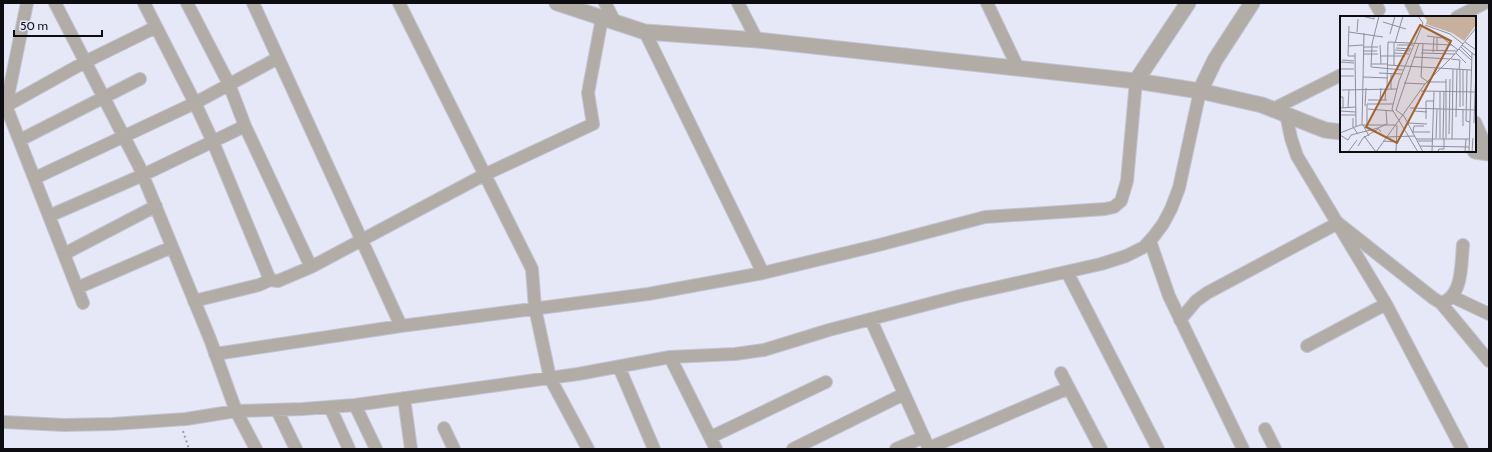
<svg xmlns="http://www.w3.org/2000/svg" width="1492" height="452" font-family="Cabin,sans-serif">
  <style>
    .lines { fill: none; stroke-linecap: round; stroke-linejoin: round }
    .minor-casing { stroke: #c3c4d2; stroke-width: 14 }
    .tertiary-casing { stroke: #c3c4d2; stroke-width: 17 }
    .path { stroke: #999aa6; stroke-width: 2; stroke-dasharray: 2 3; stroke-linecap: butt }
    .minor { stroke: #b2aca7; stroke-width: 12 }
    .tertiary { stroke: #b2aca7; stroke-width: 15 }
    .inset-road { fill: none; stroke: #8f8f9b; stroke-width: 1 }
    .view { fill: #a3622c; fill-opacity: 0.15; stroke: #a3622c; stroke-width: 2 }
    .inset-edge { fill: none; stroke: #0c0c11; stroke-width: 2 }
  </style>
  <rect width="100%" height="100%" fill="#e6e7f7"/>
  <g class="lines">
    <defs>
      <path id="minor" d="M27,3l-21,103 77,197
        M55,3l84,163 71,173 26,72 20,38
        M144,3l51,100 18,39 57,138
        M187,3l42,81 16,42 66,141
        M253,3l148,323
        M399,3l133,266 3,39 15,70 38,71
        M605,3l10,19
        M738,3l19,37
        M987,3l31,65
        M1375,3l4,7
        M1411,3l7,14
        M1457,17l28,-14
        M645,32l118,241
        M6,106l79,-44 71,-35
        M1273,109l68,-34
        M1286,114l5,24 6,18 89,148 76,145
        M1475,122l14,31
        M20,140l120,-61
        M35,178l160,-75 83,-45
        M49,216l94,-41 102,-49
        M1150,241l19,55 74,153
        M64,254l92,-48
        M1067,272l91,177
        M77,288l95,-41
        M1453,297l36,17
        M194,301l65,-16 11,-5 8,1 33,-14 173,-92 109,-51 -5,-31 14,-75
        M1441,303l48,58
        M871,320l58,129
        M1180,320l16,-19 11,-8 131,-70 95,75 8,5c22,-6 20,-39 22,-58
        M1307,346l79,-42
        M215,354l186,-28 247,-32 115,-21 116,-28 106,-28 120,-8 9,-2 7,-6 6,-20 9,-100
        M670,357l46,92
        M619,367l35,82
        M1061,373l40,76
        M404,398l7,51
        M355,405l21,44
        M330,407l19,42
        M277,410l19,39
        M3,422l61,3 48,-1 74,-5 50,-8 67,-2 52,-4 223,-31 92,-17 65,-3 29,-4 65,-20 130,-34 142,-32 25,-8 18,-9 10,-11 9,-12 8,-15 8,-21 21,-97
        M444,428l10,21
        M1265,429l10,20
        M711,437l115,-55
        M929,448l140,-60
        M793,449l111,-55
        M896,449l28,-12"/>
      <path id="tertiary" d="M557,3l88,29 112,8 379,41 64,10 62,14 50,20 13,5 16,2
        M1136,81l52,-78
        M1200,91l15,-31 37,-57
        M1475,151l14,2"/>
    </defs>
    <use href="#minor" class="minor-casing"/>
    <use href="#tertiary" class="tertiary-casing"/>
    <path class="path" d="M183,431l6,18"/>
    <use href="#minor" class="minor"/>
    <use href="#tertiary" class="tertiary"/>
  </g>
  <g transform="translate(1340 16)">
    <rect width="136" height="136" fill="#e6e7f7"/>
    <path d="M83,0h53v9l-12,16 -12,-8 -26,-9 1,-4z" fill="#c8b09e"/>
    <path class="inset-road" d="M22,0l12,3v-3M39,0l-7,28 -1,23 32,3M78,0l5,7 -24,58 -7,28 26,43M43,6l23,7M85,9l25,9 13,10M9,10l-1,30h7M9,16l34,5M17,16l1,-13M50,18l5,-18M87,20l16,2 15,12M125,26l11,8M54,27v22M55,27l8,-27M79,27l-23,67 8,6 19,36M83,28l-2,33 7,5M40,29l1,19M57,29h16M122,29l14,11M8,30l15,-1M23,31h15M121,31l11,11M56,32l15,1M119,33l12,11M55,34l15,1M82,34l35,1M23,35h14M97,35v-14M93,36l1,-15M15,37l1,73M54,37l15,1M81,37l34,1M116,37l10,10M23,38h15M41,40h24M74,41l36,2M111,43l9,1 -1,10M2,44l12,1M1,46l13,1M31,48h17M48,49l83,5M0,53h14M120,54v37M127,54l-1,51 4,1M39,57l23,1M0,60h14M23,61l25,1M87,66h19M64,67l21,1M47,72l1,-46 64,3M51,73v-15M2,74l55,-1M81,75l55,1M0,81h3v11M28,84h19M40,84l1,-12M45,84l1,-12M25,90l1,-18M123,90v-36M0,92l16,-1M8,92l1,-18M70,92l66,2M28,93l25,2M0,95l16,1M74,95l13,1M0,99h16M116,101l1,-48M13,102v9l5,7M86,103v-18h8M68,107l19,1M134,107l2,-56M22,109l2,-92M23,109l6,11M27,109v-21h26M123,110v-16M41,116l-3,-4 9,-4 -1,-14M72,116h18M73,116l1,-6h10M0,117l20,-8h36M109,118l1,-55M0,119l8,5 3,-5 27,-7M24,120l12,16M46,121l29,-1M96,122l1,-29M100,122v-46M103,122l1,-46M106,122v-59M76,123h53M112,123l1,-70M43,125l14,1M78,125h15M18,130l5,-8 15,-9M80,130l49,1M8,136l9,-12M36,136l49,-68 28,-28 23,-28M56,136l1,-27M92,136l2,-60M98,136l1,-3h5v-11M125,136l1,-13M129,136l3,-99M132,136l1,-14M136,136v-20"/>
    <path class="view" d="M80,9l31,16 -54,102 -31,-16z"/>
    <rect width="136" height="136" class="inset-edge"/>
  </g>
  <rect width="1492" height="452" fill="none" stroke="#0c0c11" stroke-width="8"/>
  <path d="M14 30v6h88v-6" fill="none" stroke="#0c0c11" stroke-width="2"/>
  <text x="20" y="30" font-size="12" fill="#0c0c11" stroke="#e6e7f7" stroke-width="3" paint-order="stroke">50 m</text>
</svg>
